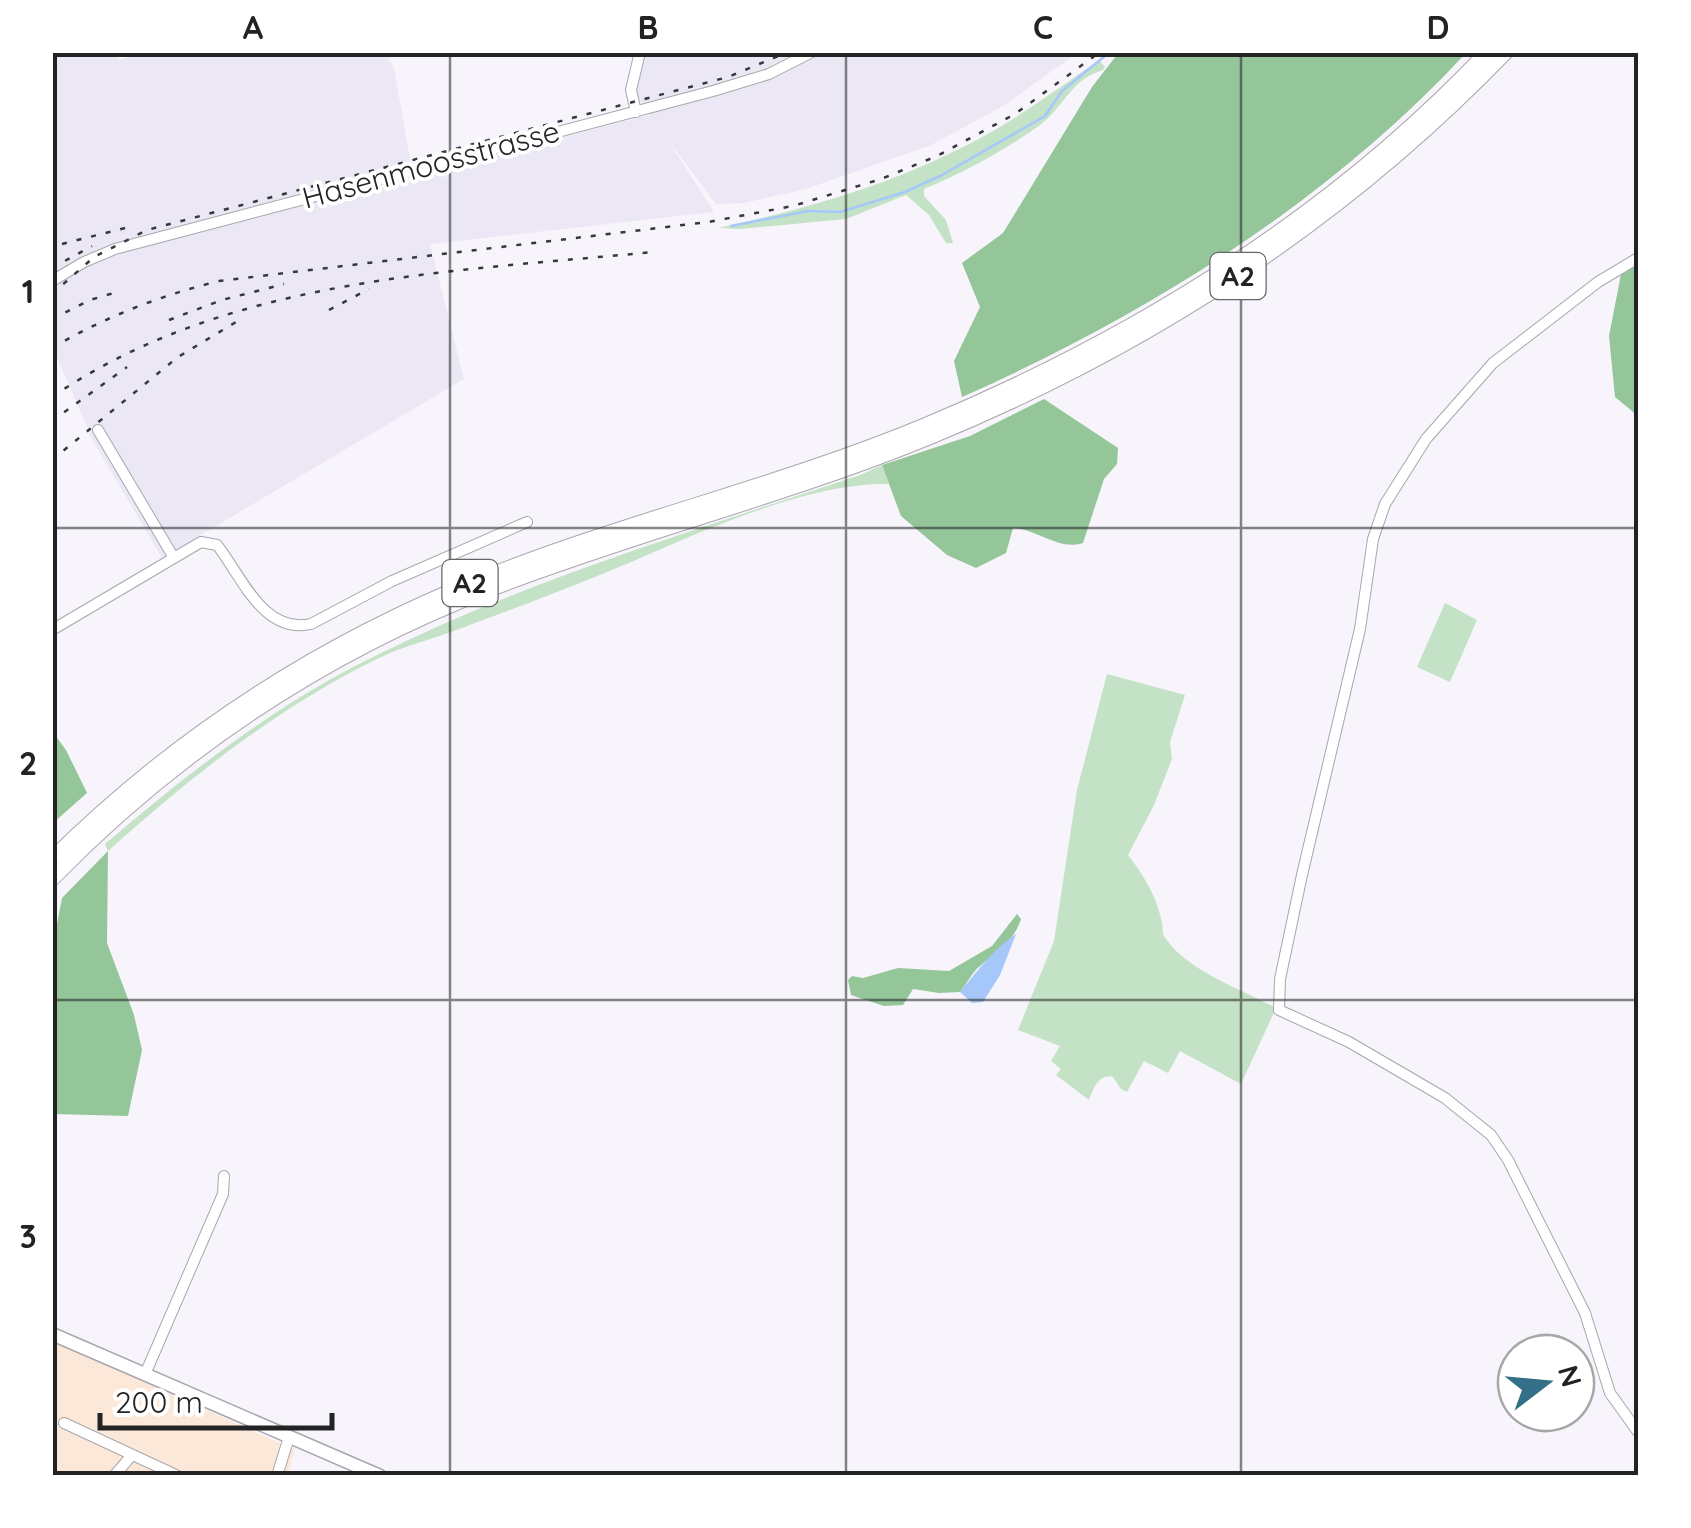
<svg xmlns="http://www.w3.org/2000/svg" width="1691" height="1528" font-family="Quicksand,sans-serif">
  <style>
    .commercial { fill: #fce8d8 }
    .built { fill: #ece7f4 }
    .green { fill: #c4e2c6 }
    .forest { fill: #95c699 }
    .water { fill: #a5c7fa }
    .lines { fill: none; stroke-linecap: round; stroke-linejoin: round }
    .stream { stroke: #a5c7fa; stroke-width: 2.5 }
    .minor-casing { stroke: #a8a6ac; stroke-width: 12 }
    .major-casing { stroke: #a8a6ac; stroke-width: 15 }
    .highway-casing { stroke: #a8a6ac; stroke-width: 16 }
    .minor { stroke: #fff; stroke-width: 10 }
    .major { stroke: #fff; stroke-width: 12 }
    .highway { stroke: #fff; stroke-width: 14 }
    .rail { stroke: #38373b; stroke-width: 2.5; stroke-dasharray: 5 10; stroke-linecap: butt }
    .grid { fill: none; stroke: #232225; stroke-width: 2.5; stroke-opacity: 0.55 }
    .labels { text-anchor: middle; stroke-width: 8; stroke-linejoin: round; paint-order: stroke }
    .shield { fill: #fff; stroke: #656466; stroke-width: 2.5 }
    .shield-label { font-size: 28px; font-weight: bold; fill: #232225 }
    .street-label { font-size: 30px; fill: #232225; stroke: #fff }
    .neatline { fill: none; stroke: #232225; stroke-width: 4 }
    .grid-label { font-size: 32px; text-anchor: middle; font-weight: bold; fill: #232225 }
  </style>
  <rect width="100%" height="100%" fill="#f7f4fb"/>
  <path class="commercial" d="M53,1341l242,109 -8,25 -234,1z"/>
  <path class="built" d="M144,52l242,1 8,15 19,108 236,-61 -15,-25 10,-37h433l-74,53 -72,39 -125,44 -62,14 -28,1 -50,-67 48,75 -284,32 34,135 -302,179 -69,-117 -40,-93 -1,-295h61l7,7z"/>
  <path class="green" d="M1099,60l6,7 -2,3c-32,9 -39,37 -63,55 -36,26 -75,47 -116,64v7l22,24 7,23h-7l-17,-28 -23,-20 -60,24 -106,10 -22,-1c83,-18 163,-40 239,-78 51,-24 96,-58 142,-90z
    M882,465l7,19c-77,-2 -183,45 -253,76 -61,26 -123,49 -185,72 -25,9 -54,16 -78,29 -97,48 -185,118 -265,190l-3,-7c82,-70 166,-136 262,-184 156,-79 327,-129 493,-185z
    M1445,603l32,17 -27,62 -33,-15z
    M1107,674l78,21 -15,47 2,17 -18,46 -26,50c15,19 27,39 33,63 1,2 2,14 2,16 20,36 79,55 113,74l-35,76 -61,-33 -12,22 -24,-12 -17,31 -6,-3 -8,-12c-15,-3 -19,11 -24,23l-33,-25 5,-6 -10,-8 9,-15 -42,-16 36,-89 23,-151z"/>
  <path class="forest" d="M1119,52l347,1c-138,149 -319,262 -504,344l-8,-36 26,-54 -18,-44 41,-30 89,-146z
    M1638,264v152l-23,-19 -6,-61 13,-67z
    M1044,399l74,49 -1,16 -13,15 -21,64c-24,8 -46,-14 -70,-15l-7,25 -30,15 -29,-13 -46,-39 -19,-51 88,-29z
    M52,731l14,19 21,43 -34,30z
    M108,851l-1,92 27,72 8,35 -14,66 -75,-2v-188l4,-2 5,-26z
    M1017,914l4,5c-6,21 -25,33 -41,47 -9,7 -13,18 -20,26l-21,1 -26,-4 -10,16 -19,1 -33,-11 -3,-15 4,-4 11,2 35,-10 51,3 43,-25z"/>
  <path class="water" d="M1016,934l-16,41 -17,27 -11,1 -12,-11c16,-19 35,-45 56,-58z"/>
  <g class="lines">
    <path class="stream" d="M731,226l77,-15 32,1 65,-20 37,-17 103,-59 17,-25 48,-39"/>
    <defs>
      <path id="minor" d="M636,112l-5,-22 9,-38
        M1638,258l-40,24 -105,81 -67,76 -41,65 -12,35 -13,90 -58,246 -22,104 -1,31 70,32 96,56 46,37 17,25 77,153 25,80 28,39
        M52,281l32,-19 31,-13 598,-158 56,-17 43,-22
        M98,430l76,128
        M52,630l149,-88 16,3c24,30 46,90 94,79l81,-43 135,-59
        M146,1372l77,-178 1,-18
        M64,1423l114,53
        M114,1476l18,-21
        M277,1476l12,-39"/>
      <path id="major" d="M52,1334l328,142"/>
      <path id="highway" d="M52,859c125,-124 268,-216 431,-281 145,-58 299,-93 443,-153 208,-87 405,-208 561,-373
        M52,879c126,-129 276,-228 444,-292 143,-55 293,-92 434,-150 217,-89 413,-216 576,-385"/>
    </defs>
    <use href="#minor" class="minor-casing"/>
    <use href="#major" class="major-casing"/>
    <use href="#highway" class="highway-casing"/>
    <use href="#minor" class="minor"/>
    <use href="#major" class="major"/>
    <use href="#highway" class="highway"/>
    <path class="rail" d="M62,244l67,-17
      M52,268l40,-22
      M52,294l42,-37 53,-27 581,-153 60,-25
      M329,310l40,-21
      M52,319l38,-19 27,-8
      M169,320l53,-20 62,-16
      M52,348c53,-31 107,-52 167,-67l489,-59 85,-16 88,-27 56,-23 78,-42 85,-62
      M52,397c176,-120 397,-125 601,-145
      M52,421l75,-54
      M52,460l126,-103 58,-35"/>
  </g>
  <path class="grid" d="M450,52v1424M846,52v1424M1241,52v1424M52,528h1586M52,1000h1586"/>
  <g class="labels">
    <g class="shield">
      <rect x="1210.5" y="253" width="55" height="46" rx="8"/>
      <rect x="442.5" y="560" width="55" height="46" rx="8"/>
    </g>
    <g class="shield-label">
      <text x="1238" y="286">A2</text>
      <text x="470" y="593">A2</text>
    </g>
    <g class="street-label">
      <text transform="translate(431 165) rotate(-15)" y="10">Hasenmoosstrasse</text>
    </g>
  </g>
  <rect width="1691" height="1528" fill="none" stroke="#ffffff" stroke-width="110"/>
  <g transform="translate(1546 1383) rotate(74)"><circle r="48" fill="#ffffff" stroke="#a7a7a8" stroke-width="2.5"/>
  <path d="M0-8L18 38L0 25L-18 38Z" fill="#336f86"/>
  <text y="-15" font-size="28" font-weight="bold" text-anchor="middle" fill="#232225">N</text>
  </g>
  <path d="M100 1413v15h232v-15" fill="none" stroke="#232225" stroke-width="5"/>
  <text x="115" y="1413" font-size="30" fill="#232225" stroke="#ffffff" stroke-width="8" paint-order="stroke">200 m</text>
  <rect x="55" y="55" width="1581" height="1418" class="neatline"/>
  <g class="grid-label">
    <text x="253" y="39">A</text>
    <text x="648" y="39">B</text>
    <text x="1043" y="39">C</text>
    <text x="1438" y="39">D</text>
    <text x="28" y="303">1</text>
    <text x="28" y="775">2</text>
    <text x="28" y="1248">3</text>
  </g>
</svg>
